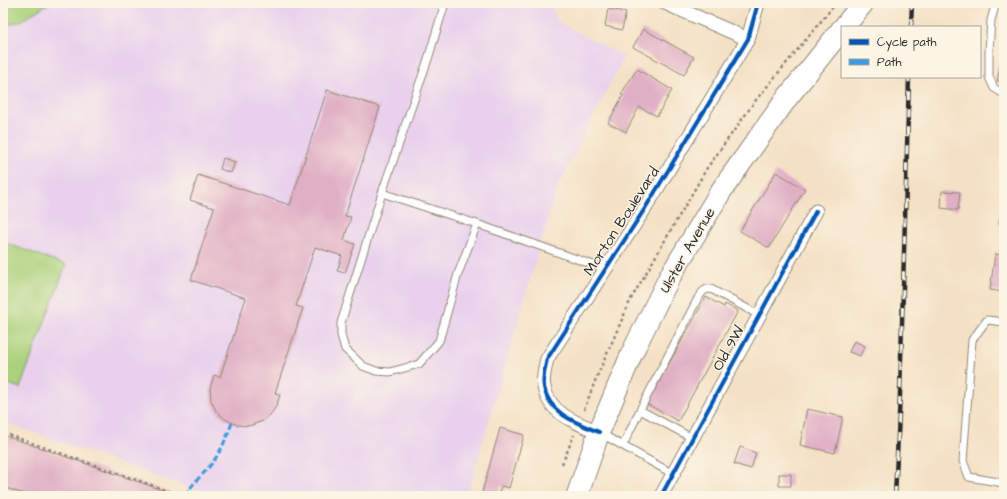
<svg xmlns="http://www.w3.org/2000/svg" width="1007" height="499" font-family="'Architects Daughter',sans-serif">
  <style>
    .built { fill: #e9d1ed }
    .green { fill: #aad17c; stroke: #6a7e54 }
    .building { fill: #e0afc5 }
    .lines { fill: none; stroke-linecap: round; stroke-linejoin: round }
    .lane-casing { stroke: #908678; stroke-width: 9 }
    .street-casing { stroke: #908678; stroke-width: 15 }
    .primary-casing { stroke: #908678; stroke-width: 23 }
    .path { stroke: #908678; stroke-width: 2.5; stroke-dasharray: 3 3; stroke-linecap: butt }
    .lane { stroke: #fff; stroke-width: 7 }
    .street { stroke: #fff; stroke-width: 13 }
    .primary { stroke: #fff; stroke-width: 21 }
    .rail-casing { stroke: #2b2b2b; stroke-width: 4.5 }
    .rail { stroke: #fcf5e5; stroke-width: 3; stroke-dasharray: 9; stroke-linecap: butt }
    .quiet { stroke: #3d9ce1; stroke-width: 3; stroke-dasharray: 6 3; stroke-linecap: butt }
    .cycleway-casing { stroke: #fcf5e5; stroke-width: 6 }
    .cycleway { stroke: #0057b8; stroke-width: 4 }
    .labels { text-anchor: middle; stroke-width: 3; stroke-linejoin: round; paint-order: stroke }
    .street-label { font-size: 15px; fill: #2b2b2b; stroke: #fcf5e5 }
  </style>
  <rect width="100%" height="100%" fill="#fcf5e5"/>
  <filter id="ink" filterUnits="userSpaceOnUse"><feTurbulence type="fractalNoise" baseFrequency=".025" numOctaves="2"/><feDisplacementMap in="SourceGraphic" scale="8" xChannelSelector="R" yChannelSelector="G"/><feConvolveMatrix kernelMatrix="1 2 1 2 8 2 1 2 1" color-interpolation-filters="sRGB"/></filter>
  <filter id="wash" filterUnits="userSpaceOnUse"><feTurbulence type="fractalNoise" baseFrequency=".012" numOctaves="4" result="noise"/><feDisplacementMap in="SourceGraphic" scale="16" xChannelSelector="R" yChannelSelector="G"/><feGaussianBlur stdDeviation="0.9" result="paint"/><feColorMatrix in="noise" values="0 0 0 0 0 0 0 0 0 0 0 0 0 0 0 0 0 1.4 0 .05"/><feComposite in="paint" operator="in"/></filter>
  <g filter="url(#wash)">
    <rect width="100%" height="100%" fill="#f4e1c5"/>
    <path class="built" d="M3,3h546l10,19 65,35 -67,131 -90,308h-254l-210,-74z"/>
    <path class="green" d="M3,3h46l-30,19 -16,4z
      M3,242l63,23 -46,123 -17,-6z"/>
    <g id="blocks">
      <path class="building" d="M608,9l18,3 -4,18 -17,-4z
        M643,29l51,28 -10,18 -51,-28z
        M1003,49h1v33l-7,-1z
        M637,69l35,21 -15,26 -18,-9 -13,25 -18,-9 15,-28 -2,-1z
        M327,90l53,17 -35,109 6,1 -7,23 11,4 -10,29 -8,-2 5,-15 -27,-9 -19,59 7,2 -28,85 5,1 -3,11 -6,9 -8,7 -14,5 -12,-1 -12,-6 -9,-8 -5,-11 -1,-11 4,-14 6,2 26,-79 -55,-18 23,-72 -24,-8 8,-25 92,30z
        M223,158l12,4 -4,11 -11,-4z
        M776,172l29,17 -36,59 -29,-17z
        M942,191l18,1 -2,18 -17,-2z
        M1003,196h1v29l-5,-1z
        M995,254l9,1v37l-14,-2z
        M706,297l18,10 1,-3 13,7 -60,110 -31,-17z
        M854,341l11,5 -5,10 -11,-4z
        M807,409l36,8 -8,36 -35,-8z
        M500,428l24,7 -15,53 -8,-2 -3,10h-17z
        M3,435l168,58 -1,3h-140l-27,-9z
        M740,447l16,6 -5,16 -17,-5z
        M779,474h12v12h-12z"/>
    </g>
  </g>
  <g filter="url(#ink)">
    <use href="#blocks" fill-opacity="0" stroke="#908678" stroke-width="1"/>
    <g class="lines">
      <defs>
        <path id="lane" d="M445,3l-17,56 -46,134 -41,130v12l4,14 18,17 13,5 14,1 29,-8 20,-23 19,-67 19,-50 128,45
          M996,3l-5,17 -2,31v26l5,11 10,6
          M382,193l95,31
          M1004,322l-17,-2 -15,20 -9,121 6,16 35,6
          M640,410l52,28
          M600,433l73,41
          M623,445l19,-39 56,-108c4,-5 6,-10 13,-9l48,26"/>
        <path id="street" d="M665,3l83,36
          M599,432c-22,-9 -50,-18 -55,-45 -2,-9 1,-19 3,-28l97,-149 104,-171 10,-36
          M661,496l155,-285"/>
        <path id="primary" d="M844,27l19,-24
          M577,496l22,-64 33,-79 37,-75 52,-87 66,-93 55,-69"/>
      </defs>
      <use href="#lane" class="lane-casing"/>
      <use href="#street" class="street-casing"/>
      <use href="#primary" class="primary-casing"/>
      <path class="path" d="M584,410l11,-29 36,-82 76,-131 49,-68 80,-97
        M3,433l171,60 -1,3
        M562,464l12,-29
        M3,494l7,2"/>
      <use href="#lane" class="lane"/>
      <use href="#street" class="street"/>
      <use href="#primary" class="primary"/>
      <defs>
        <path id="rail" d="M911,27l1,-24
          M895,496l5,-102 9,-317"/>
      </defs>
      <use href="#rail" class="rail-casing"/>
      <use href="#rail" class="rail"/>
      <path class="quiet" d="M186,496c5,-12 15,-19 23,-29 11,-13 17,-28 23,-44"/>
      <defs>
        <path id="cycleway" d="M599,432c-22,-9 -50,-18 -55,-45 -2,-9 1,-19 3,-28l97,-149 104,-171 10,-36
          M661,496l155,-285"/>
      </defs>
      <use href="#cycleway" class="cycleway-casing"/>
      <use href="#cycleway" class="cycleway"/>
    </g>
  </g>
  <g class="labels">
    <g class="street-label">
      <text transform="translate(621 221) rotate(-57)" y="5">Morton Boulevard</text>
      <text transform="translate(687 250) rotate(-60)" y="5">Ulster Avenue</text>
      <text transform="translate(728 348) rotate(-61)" y="5">Old 9W</text>
    </g>
  </g>
  <rect width="1007" height="499" fill="none" stroke="#fcf5e5" stroke-width="16"/>
  <rect x="841" y="26" width="140" height="52" fill="#fcf5e5" stroke="#a8a49b"/>
  <rect x="849" y="39" width="20" height="6" fill="#0057b8" stroke="#a8a49b"/>
  <text x="877" y="46" font-size="12" fill="#2b2b2b">Cycle path</text>
  <rect x="849" y="59" width="20" height="6" fill="#3d9ce1" stroke="#a8a49b"/>
  <text x="877" y="66" font-size="12" fill="#2b2b2b">Path</text>
</svg>
